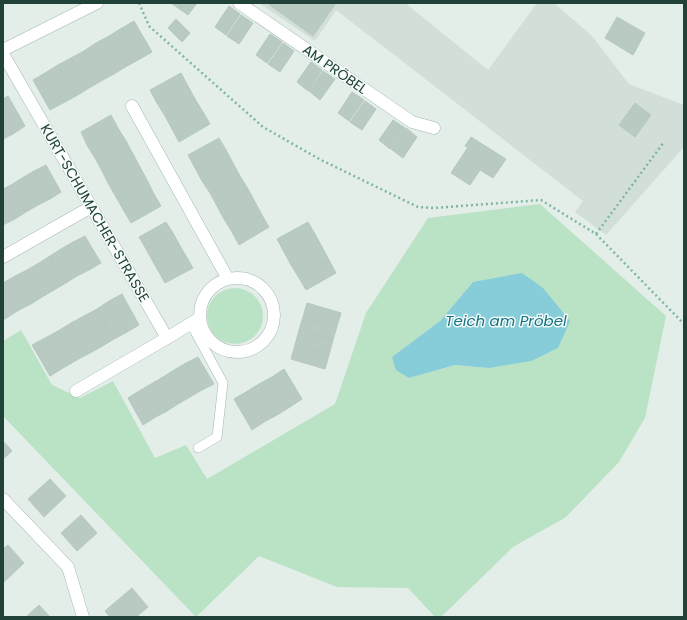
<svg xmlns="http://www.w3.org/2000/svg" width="687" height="620" font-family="Poppins,sans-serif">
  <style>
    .built { fill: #d1dfd8 }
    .green { fill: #bae2c5; fill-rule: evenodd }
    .water { fill: #86ccd9 }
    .building { fill: #b8cac2; stroke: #b5c9c1 }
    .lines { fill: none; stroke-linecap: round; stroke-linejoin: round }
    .lane-casing { stroke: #a5b7b1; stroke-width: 10 }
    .street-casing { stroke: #a5b7b1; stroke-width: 13 }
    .path { stroke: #80b5a5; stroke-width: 2.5; stroke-dasharray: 2 3; stroke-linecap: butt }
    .lane { stroke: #fff; stroke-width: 9 }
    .street { stroke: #fff; stroke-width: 12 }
    .labels { text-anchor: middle; stroke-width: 3; stroke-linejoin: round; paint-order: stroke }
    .street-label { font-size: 14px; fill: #204239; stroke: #f4faf7 }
    .water-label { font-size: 15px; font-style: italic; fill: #137285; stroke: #f4faf7 }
  </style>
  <rect width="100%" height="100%" fill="#e3eee9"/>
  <path class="built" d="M259,3h146l83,67 49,-67h17l38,33 37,48 55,21v42l-78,88 -31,-23 8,-11 -247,-191 -21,31z"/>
  <path class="green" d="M540,204l126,112 -21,102 -26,44 -53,55 -53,30 -72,70h-6l-27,-29 -71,-1 -78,-31 -63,61 -193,-201v-75l18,-11 31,55 28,13 33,-17 42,77 31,-13 21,34 128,-75 31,-91 62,-95zM473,282l16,86 -34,-3 -46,13 -17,-21 48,-36z
    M207 316a28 28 0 1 1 56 0a28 28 0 1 1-56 0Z"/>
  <path class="water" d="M522,273l21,15 27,33 -12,27 -27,13 -42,7 -34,-3 -46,13 -13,-8 -4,-13 48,-36 33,-39z"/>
  <path class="building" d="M171,3h26l-9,12z
    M267,3h69l-23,33z
    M229,6l11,8 -14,21 -11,-8z
    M241,15l12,8 -14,21 -12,-8z
    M617,17l28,16 -12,22 -28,-17z
    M176,19l14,14 -8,9 -14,-14z
    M134,21l18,31 -12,7 -18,-31z
    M122,28l18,31 -13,7 -18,-30z
    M270,34l12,8 -15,21 -11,-8z
    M109,36l18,30 -13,8 -18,-31z
    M96,43l18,31 -13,7 -17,-30z
    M283,43l11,8 -14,21 -12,-8z
    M84,51l17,30 -12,7 -18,-30z
    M71,58l18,30 -13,8 -18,-31z
    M311,62l11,8 -14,21 -11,-9z
    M58,65l18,31 -13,7 -18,-30z
    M323,71l12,8 -15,21 -11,-9z
    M45,73l18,30 -13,7 -17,-30z
    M181,73l7,13 -31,17 -7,-13z
    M188,86l7,13 -30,17 -8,-13z
    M352,92l12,8 -15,21 -11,-8z
    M8,96l17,30 -12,8 -10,-17v-18z
    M195,99l8,13 -31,17 -7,-13z
    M365,101l11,8 -14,21 -12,-8z
    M635,103l16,12 -16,22 -16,-12z
    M203,112l7,12 -31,18 -7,-13z
    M111,115l7,13 -31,17 -6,-13z
    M3,117l10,17 -10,5z
    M393,120l12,8 -15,21 -11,-9z
    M118,128l8,13 -31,17 -8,-13z
    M406,128l11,9 -14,21 -12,-9z
    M471,137l35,22 -13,19 -13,-8 -10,15 -19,-12 17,-26 -3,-1z
    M219,138l7,12 -31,18 -7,-13z
    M126,141l7,13 -31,17 -7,-13z
    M226,150l7,13 -31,18 -7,-13z
    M133,154l7,13 -31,18 -7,-14z
    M233,163l7,13 -30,17 -8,-12z
    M46,165l15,27 -11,7 -16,-28z
    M140,167l7,13 -31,17 -7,-12z
    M34,171l16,28 -12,6 -16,-27z
    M240,176l8,13 -31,17 -7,-13z
    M22,178l16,27 -12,7 -15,-27z
    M147,180l7,14 -30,17 -8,-14z
    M11,185l15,27 -11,7 -12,-21v-9z
    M248,189l7,13 -31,17 -7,-13z
    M154,194l7,12 -30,17 -7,-12z
    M3,198l12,21 -12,6z
    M255,202l7,13 -30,17 -8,-13z
    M262,215l7,12 -30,18 -7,-13z
    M166,222l7,11 -27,16 -7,-12z
    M308,222l7,12 -31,18 -7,-13z
    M173,233l6,11 -27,16 -6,-11z
    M315,234l7,13 -31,18 -7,-13z
    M85,236l16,27 -12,7 -16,-28z
    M73,242l16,28 -12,6 -16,-27z
    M179,244l7,12 -27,16 -7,-12z
    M322,247l7,13 -30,18 -8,-13z
    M61,249l16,27 -11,7 -16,-27z
    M50,256l16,27 -12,7 -15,-27z
    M186,256l7,12 -28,15 -6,-11z
    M329,260l7,13 -30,17 -7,-12z
    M39,263l15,27 -12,7 -15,-27z
    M27,270l15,27 -11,7 -16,-28z
    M15,276l16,28 -12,6 -16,-27z
    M3,283l16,27 -11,7 -5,-8z
    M122,294l17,31 -12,7 -18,-31z
    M109,301l18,31 -13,7 -17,-30z
    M307,303l34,10 -4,13 -34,-9z
    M3,309l5,8 -5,3z
    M97,309l17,30 -13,8 -17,-31z
    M84,316l17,31 -13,7 -17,-31z
    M303,317l34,9 -4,14 -34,-10z
    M71,323l17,31 -13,7 -17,-30z
    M299,330l34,10 -4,15 -34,-10z
    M58,331l17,30 -12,7 -18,-30z
    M45,338l18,30 -13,8 -18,-31z
    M295,345l34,10 -4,14 -34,-10z
    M198,357l16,27 -12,6 -16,-27z
    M186,363l16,27 -12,7 -16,-27z
    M284,369l18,30 -12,8 -18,-30z
    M174,370l16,27 -12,7 -15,-27z
    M163,377l15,27 -11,7 -16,-27z
    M272,377l18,30 -13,8 -18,-31z
    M151,384l16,27 -13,7 -15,-27z
    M259,384l18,31 -13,7 -18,-30z
    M139,391l15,27 -11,7 -15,-27z
    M246,392l18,30 -12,8 -18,-31z
    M3,441l9,10 -9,8z
    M50,479l16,17 -22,21 -16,-18z
    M81,515l16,18 -20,18 -16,-18z
    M8,545l16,18 -21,20v-34z
    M132,588l16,19 -12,10h-26l-5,-6z
    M39,605l11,12h-24z"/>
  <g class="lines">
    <defs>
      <path id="lane" d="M191,324l32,59 -6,54 -19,11"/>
      <path id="street" d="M239,3l173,119 22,6
        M3,50l94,-47
        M3,54l164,284 33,-20
        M132,106l96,173
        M3,257l88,-50
        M200 315a37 37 0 1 1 74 0a37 37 0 1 1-74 0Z
        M76,391l91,-53
        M3,499l65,68 15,50"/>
    </defs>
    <use href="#lane" class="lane-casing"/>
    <use href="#street" class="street-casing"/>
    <path class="path" d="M139,3l10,23 114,101 58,33 97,47 16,1 107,-8 55,34 68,-92
      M596,234l88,90"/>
    <use href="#lane" class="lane"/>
    <use href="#street" class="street"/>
  </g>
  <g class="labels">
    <g class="street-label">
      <text transform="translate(335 69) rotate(35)" y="5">AM PRÖBEL</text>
      <text transform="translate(95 213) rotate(60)" y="5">KURT-SCHUMACHER-STRASSE</text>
    </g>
    <g class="water-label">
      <text x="506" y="326">Teich am Pröbel</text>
    </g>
  </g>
  <rect width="687" height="620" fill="none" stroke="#204239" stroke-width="8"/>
</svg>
